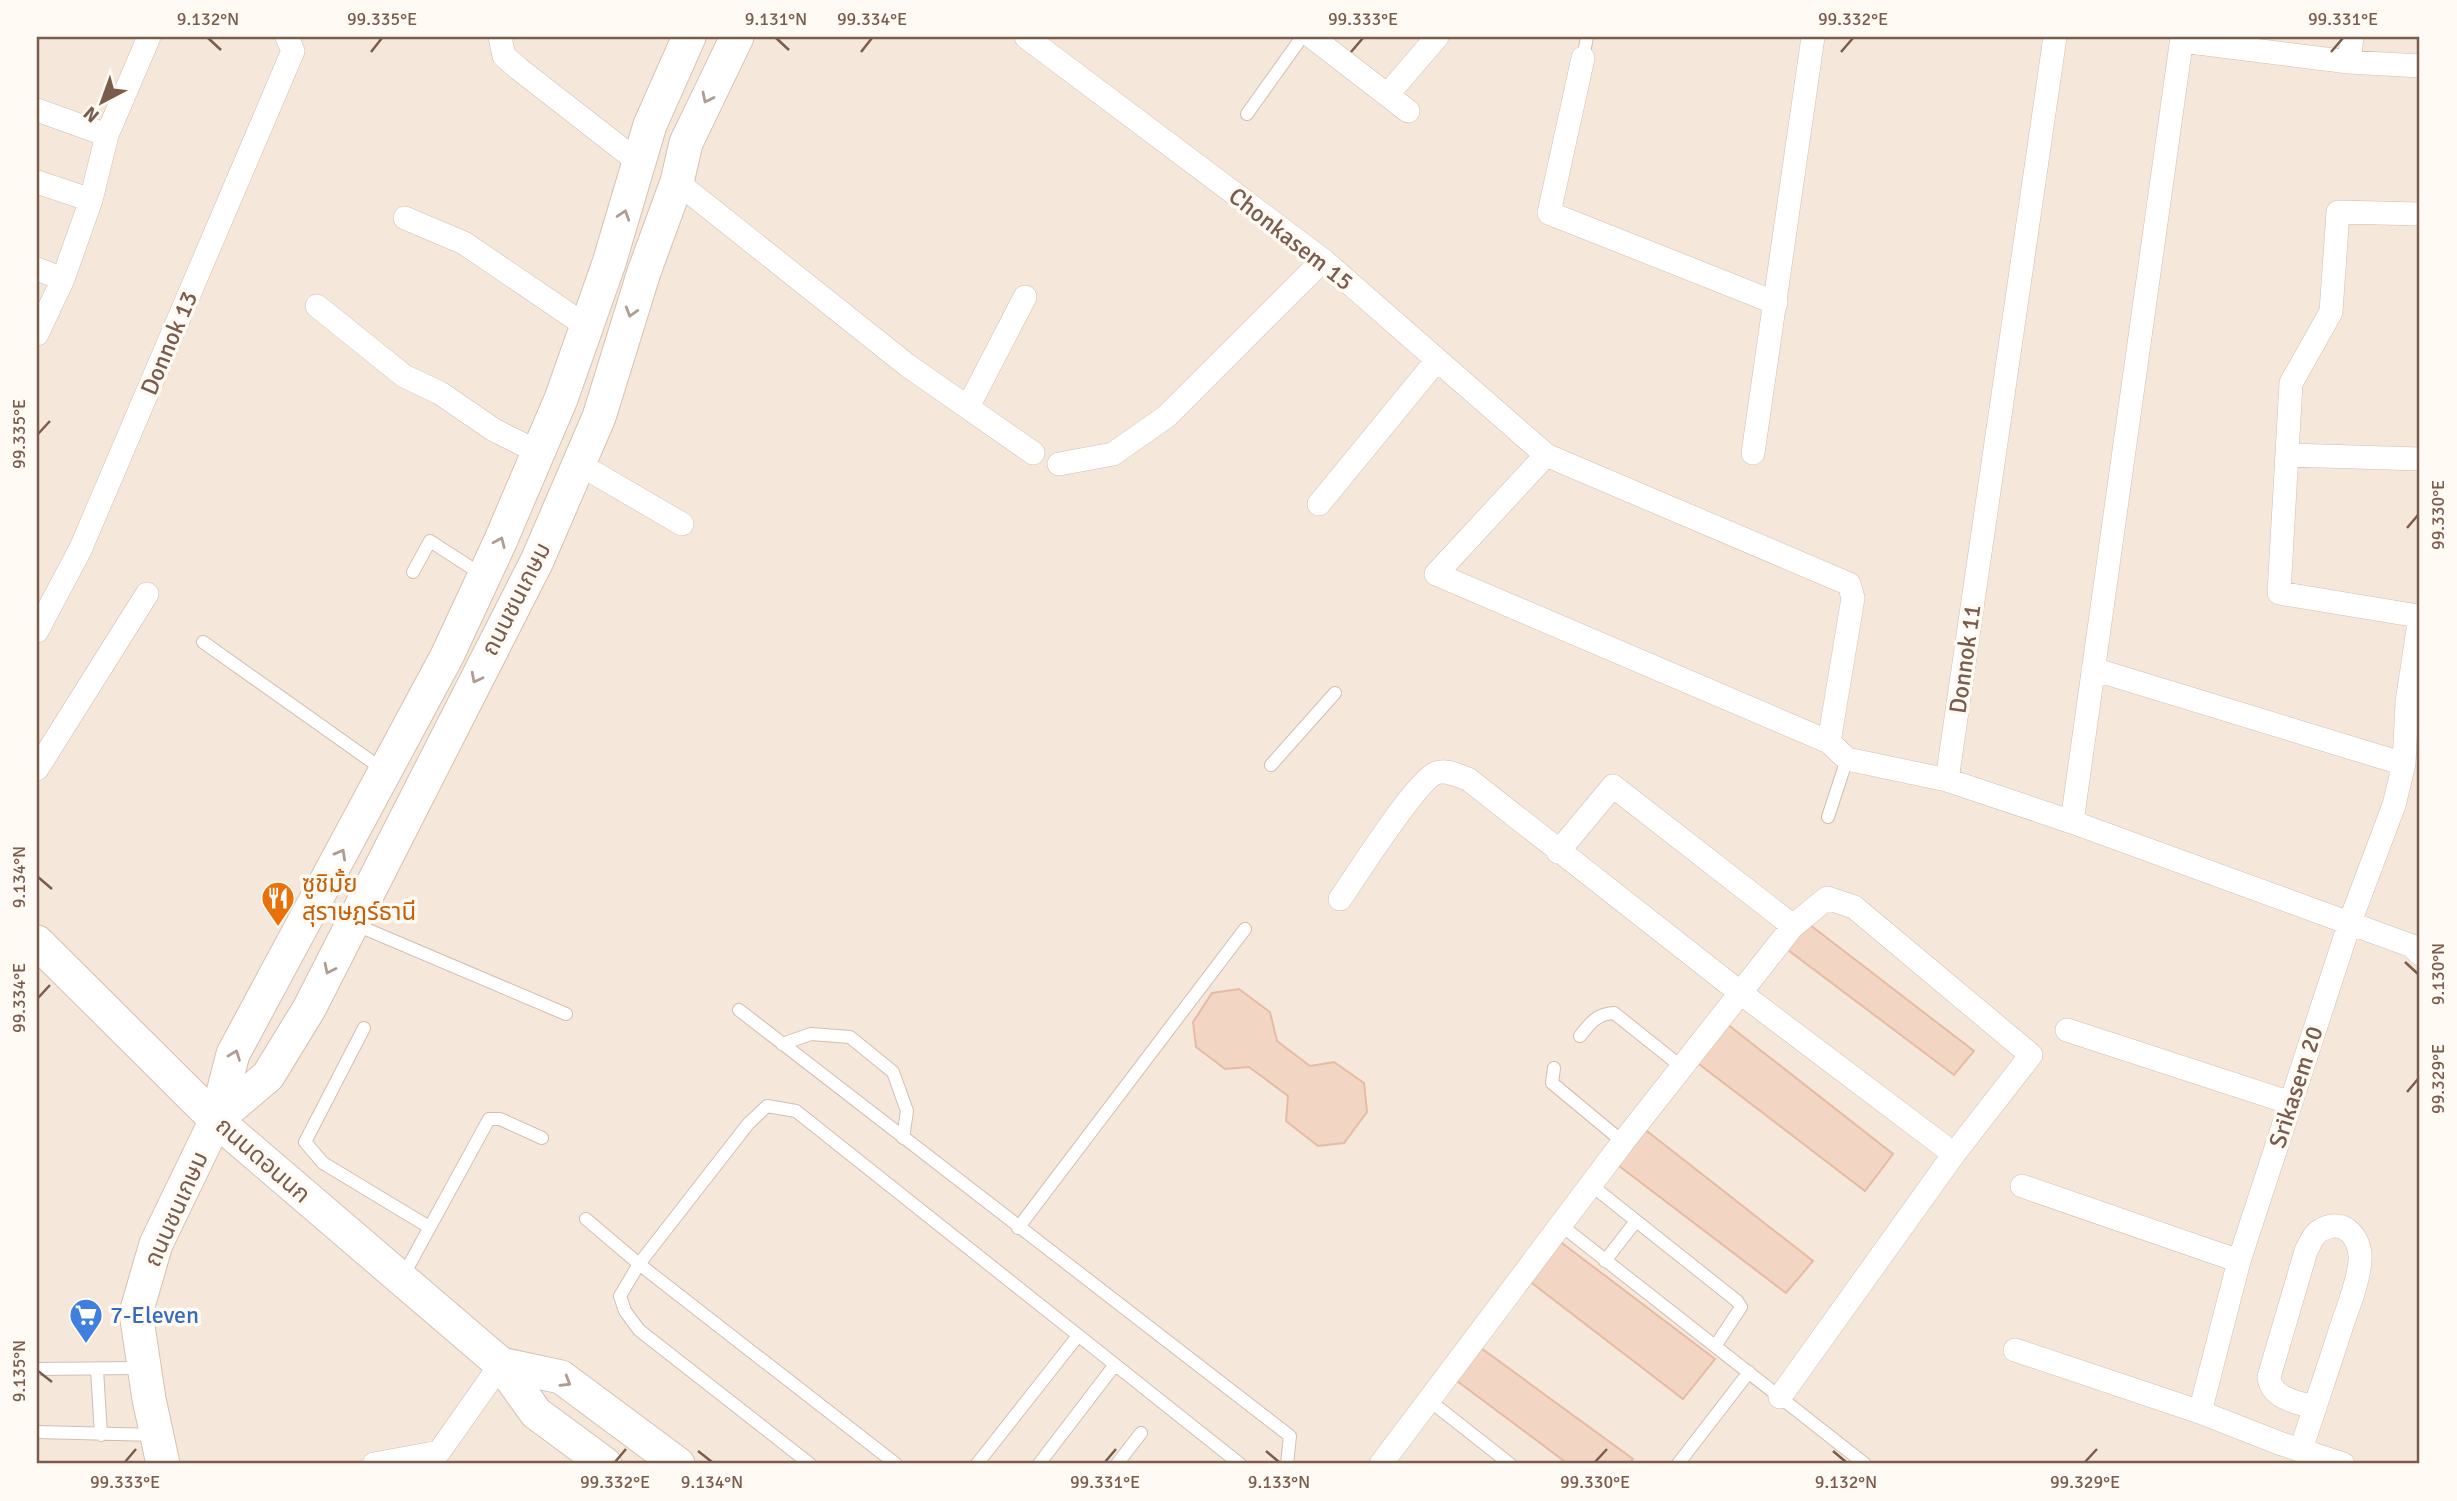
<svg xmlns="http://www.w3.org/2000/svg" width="2457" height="1501" font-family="Signika,'Noto Sans Thai',sans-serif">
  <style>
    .residential { fill: #f5e8da }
    .building { fill: #f3d5c3; stroke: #e6bba3; stroke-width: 2 }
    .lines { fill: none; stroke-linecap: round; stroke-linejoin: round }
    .lane-casing { stroke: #d1beb0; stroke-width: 14 }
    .street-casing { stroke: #d1beb0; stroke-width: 24 }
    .secondary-casing { stroke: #d6c0b0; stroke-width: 35 }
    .lane { stroke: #fff; stroke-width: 12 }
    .street { stroke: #fff; stroke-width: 23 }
    .secondary { stroke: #fff; stroke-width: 33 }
    .oneway { stroke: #af9d94 }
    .ticks { fill: none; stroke: #7a5c4d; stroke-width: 2.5 }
    .labels { text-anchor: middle; stroke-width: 7; stroke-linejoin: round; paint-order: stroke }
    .street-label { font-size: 24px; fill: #7a5c4d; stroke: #fffaf3 }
    .food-label { font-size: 24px; fill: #c56008; stroke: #fffaf3; text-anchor: start }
    .shop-label { font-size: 24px; fill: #366cbe; stroke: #fffaf3; text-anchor: start }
    .neatline { fill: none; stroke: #7a5c4d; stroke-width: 2.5 }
    .ticks-label { font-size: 18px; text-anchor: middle; fill: #7a5c4d }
  </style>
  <rect width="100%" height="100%" fill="#fdf6ec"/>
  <path class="residential" d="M37,37h2383v1427h-2383z"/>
  <path class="building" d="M1801,918l173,133 -20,24 -174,-131z
    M1239,989l31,23 7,29 33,25 24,-4 30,21 3,29 -23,31 -26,3 -32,-25 2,-25 -39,-29 -24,2 -29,-22 -3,-25 19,-29z
    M1722,1020l171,134 -28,37 -174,-133z
    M1638,1124l175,137 -27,32 -176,-134z
    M1554,1237l161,122 -32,40 -159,-122z
    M1481,1348l152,111 -4,5h-61l-111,-83z"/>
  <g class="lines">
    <defs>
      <path id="lane" d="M1583,58l4,-21
        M1247,114l55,-77
        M413,572l17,-31 54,35
        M203,642l182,129
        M1271,765l64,-72
        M1828,817l19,-58
        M354,924l212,90
        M739,1010l551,426 -3,28
        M364,1028l-59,114 18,21 106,64
        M1580,1036c11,-14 17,-22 34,-23l69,55
        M782,1044l29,-10 39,3 43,35 14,39 -4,27
        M1554,1068l-2,15 71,59
        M1591,1185l146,116 4,6 -25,38
        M586,1219l53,45 257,200
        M1562,1226l303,238
        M1018,1228l227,-299
        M1605,1261l31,-40
        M402,1278l87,-159h11l42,19
        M37,1369l104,-1
        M97,1369l4,66
        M1430,1401l80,63
        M37,1432l120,3
        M810,1464l-171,-134 -14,-19 -5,-15 19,-32 109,-140 19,-18 29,5 444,353
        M977,1464l100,-127
        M1039,1464l75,-98
        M1117,1464l24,-31
        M1678,1464l71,-92"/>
      <path id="street" d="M500,37l4,19 15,13 122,95
        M1026,37l297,223 223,195
        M1312,37l96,74
        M2055,37l-108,743 125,42 340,124 8,8
        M2182,41l167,21 71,4
        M1583,58l-34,155 227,90
        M2349,62l3,-25
        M1388,94l49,-57
        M37,110l70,25
        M37,182l54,18
        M677,182l230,183 126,88
        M405,218l59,25 122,83
        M37,269l26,10
        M317,306l87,70 36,17 54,37 44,22
        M37,334l26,-55 28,-79 16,-65 42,-98
        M968,407l57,-110
        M1753,453l60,-416
        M1546,455l303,129 4,14 -24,144 -393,-168z
        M2289,455l131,4
        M579,464l103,60
        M1059,464l54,-10 54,-38 156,-156
        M1319,504l118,-144
        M2418,616l-139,-23 12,-210 40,-71 7,-100 82,2
        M37,631l43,-81 213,-499 -6,-14
        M2093,669l311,95
        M1829,742l18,17 100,21
        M37,769l110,-175
        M2072,822l110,-785
        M1558,852l55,-66 180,140
        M1340,899c17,-24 75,-117 96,-126 11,-4 22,3 32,6l274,215 212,160
        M2067,1030l224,73
        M2022,1186l217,75
        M2015,1350l185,62
        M2301,1450c13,-41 27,-81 40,-122 7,-21 17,-44 19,-67 2,-21 -15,-45 -39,-31 -8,4 -11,14 -15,21l-37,126c2,22 29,25 46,31
        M374,1464l65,-12 62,-88
        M1381,1464l242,-322 170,-216 34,-28 27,9 177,148 -77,99 -174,243
        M2343,1464l-64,-21 -79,-31 39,-151 111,-339 44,-117 10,-41 3,-62 13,-86"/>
      <path id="secondary" d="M37,942l179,178 285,244 35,49 69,51
        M216,1120l52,-44 41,-67 228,-448 62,-144 45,-145 33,-90 9,-39 51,-106
        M501,1364l60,13 117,87
        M163,1464l-14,-65 -13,-86 20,-69 60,-124 17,-66 214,-398 53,-114 61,-143 48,-136 41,-138 39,-88"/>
    </defs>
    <use href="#lane" class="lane-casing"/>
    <use href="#street" class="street-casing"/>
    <use href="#secondary" class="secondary-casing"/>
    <use href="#lane" class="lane"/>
    <use href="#street" class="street"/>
    <use href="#secondary" class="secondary"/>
  </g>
  <defs><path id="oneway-chevron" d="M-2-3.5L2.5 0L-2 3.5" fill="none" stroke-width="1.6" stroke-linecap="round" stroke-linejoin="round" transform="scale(1.75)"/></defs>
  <g class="oneway">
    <use href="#oneway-chevron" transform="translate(707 98) rotate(116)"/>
    <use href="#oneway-chevron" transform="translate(624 215) rotate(-72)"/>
    <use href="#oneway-chevron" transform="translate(631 312) rotate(107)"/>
    <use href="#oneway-chevron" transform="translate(500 542) rotate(-66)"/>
    <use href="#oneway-chevron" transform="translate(476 678) rotate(117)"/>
    <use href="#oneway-chevron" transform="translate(341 854) rotate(-61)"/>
    <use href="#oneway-chevron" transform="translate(329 969) rotate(116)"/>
    <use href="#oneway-chevron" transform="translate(235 1055) rotate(-69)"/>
    <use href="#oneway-chevron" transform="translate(566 1382) rotate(31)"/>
  </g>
  <path class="ticks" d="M208,38l13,12M776,38l13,12M371,52l11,-14M861,52l11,-14M1351,52l12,-14M1841,52l12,-14M2331,52l12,-14M38,434l12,-13M2407,528l11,-13M38,877l14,12M2405,962l13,12M38,998l12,-13M2407,1092l11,-13M38,1371l14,11M698,1451l14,11M1266,1451l13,11M1833,1451l13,11M125,1462l11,-13M615,1462l11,-13M1105,1462l11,-13M1595,1462l12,-13M2085,1462l12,-13"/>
  <defs>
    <symbol id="restaurant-pin" viewBox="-11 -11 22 30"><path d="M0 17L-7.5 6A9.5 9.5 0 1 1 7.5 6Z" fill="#e8710a" stroke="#fffaf3"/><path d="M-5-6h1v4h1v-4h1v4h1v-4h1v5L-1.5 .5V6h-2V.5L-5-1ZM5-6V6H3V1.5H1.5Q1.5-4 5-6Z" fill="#fff"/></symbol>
    <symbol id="supermarket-pin" viewBox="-11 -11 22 30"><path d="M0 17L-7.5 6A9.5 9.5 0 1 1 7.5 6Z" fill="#3f7fe0" stroke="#fffaf3"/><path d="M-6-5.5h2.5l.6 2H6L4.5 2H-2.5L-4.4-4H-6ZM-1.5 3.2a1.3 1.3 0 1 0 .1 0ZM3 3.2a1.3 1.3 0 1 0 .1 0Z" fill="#fff"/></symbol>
  </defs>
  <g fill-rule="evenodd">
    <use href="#restaurant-pin" x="259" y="879" width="38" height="52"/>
    <use href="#supermarket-pin" x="67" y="1296" width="38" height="52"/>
  </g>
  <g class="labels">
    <g class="street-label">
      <text transform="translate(1291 239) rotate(38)" y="8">Chonkasem 15</text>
      <text transform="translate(169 343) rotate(-67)" y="8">Donnok 13</text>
      <text transform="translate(516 599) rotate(-63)" y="8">ถนนชนเกษม</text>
      <text transform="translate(1965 659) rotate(-82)" y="8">Donnok 11</text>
      <text transform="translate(2296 1087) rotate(-72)" y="8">Srikasem 20</text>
      <text transform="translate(263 1160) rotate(41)" y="8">ถนนดอนนก</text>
      <text transform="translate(176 1209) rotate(-66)" y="8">ถนนชนเกษม</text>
    </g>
    <g class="food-label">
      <text x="302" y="892">ซูชิมั้ย<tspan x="302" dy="28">สุราษฎร์ธานี</tspan></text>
    </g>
    <g class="shop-label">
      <text x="110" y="1323">7-Eleven</text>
    </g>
  </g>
  <rect width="2457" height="1501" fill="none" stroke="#fffaf3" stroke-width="77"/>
  <g transform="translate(102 102) rotate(221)" stroke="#fffaf3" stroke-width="5" paint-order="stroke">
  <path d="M0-5L12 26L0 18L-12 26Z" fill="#7a5c4d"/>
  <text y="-10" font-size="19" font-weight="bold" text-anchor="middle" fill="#7a5c4d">N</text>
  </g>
  <rect x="38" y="38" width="2380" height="1424" class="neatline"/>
  <g class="ticks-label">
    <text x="208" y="25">9.132°N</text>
    <text x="382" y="25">99.335°E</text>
    <text x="776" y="25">9.131°N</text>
    <text x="872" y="25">99.334°E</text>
    <text x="1363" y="25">99.333°E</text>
    <text x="1853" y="25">99.332°E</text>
    <text x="2343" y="25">99.331°E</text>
    <text transform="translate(19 434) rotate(-90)" y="6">99.335°E</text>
    <text transform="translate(2438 515) rotate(-90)" y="6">99.330°E</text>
    <text transform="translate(19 877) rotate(-90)" y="6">9.134°N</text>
    <text transform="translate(2438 974) rotate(-90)" y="6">9.130°N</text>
    <text transform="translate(19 998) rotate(-90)" y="6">99.334°E</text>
    <text transform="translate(2438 1079) rotate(-90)" y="6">99.329°E</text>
    <text transform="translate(19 1371) rotate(-90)" y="6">9.135°N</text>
    <text x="125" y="1488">99.333°E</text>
    <text x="615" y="1488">99.332°E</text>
    <text x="712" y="1488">9.134°N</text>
    <text x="1105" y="1488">99.331°E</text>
    <text x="1279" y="1488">9.133°N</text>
    <text x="1595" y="1488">99.330°E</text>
    <text x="1846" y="1488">9.132°N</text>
    <text x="2085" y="1488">99.329°E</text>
  </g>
</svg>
